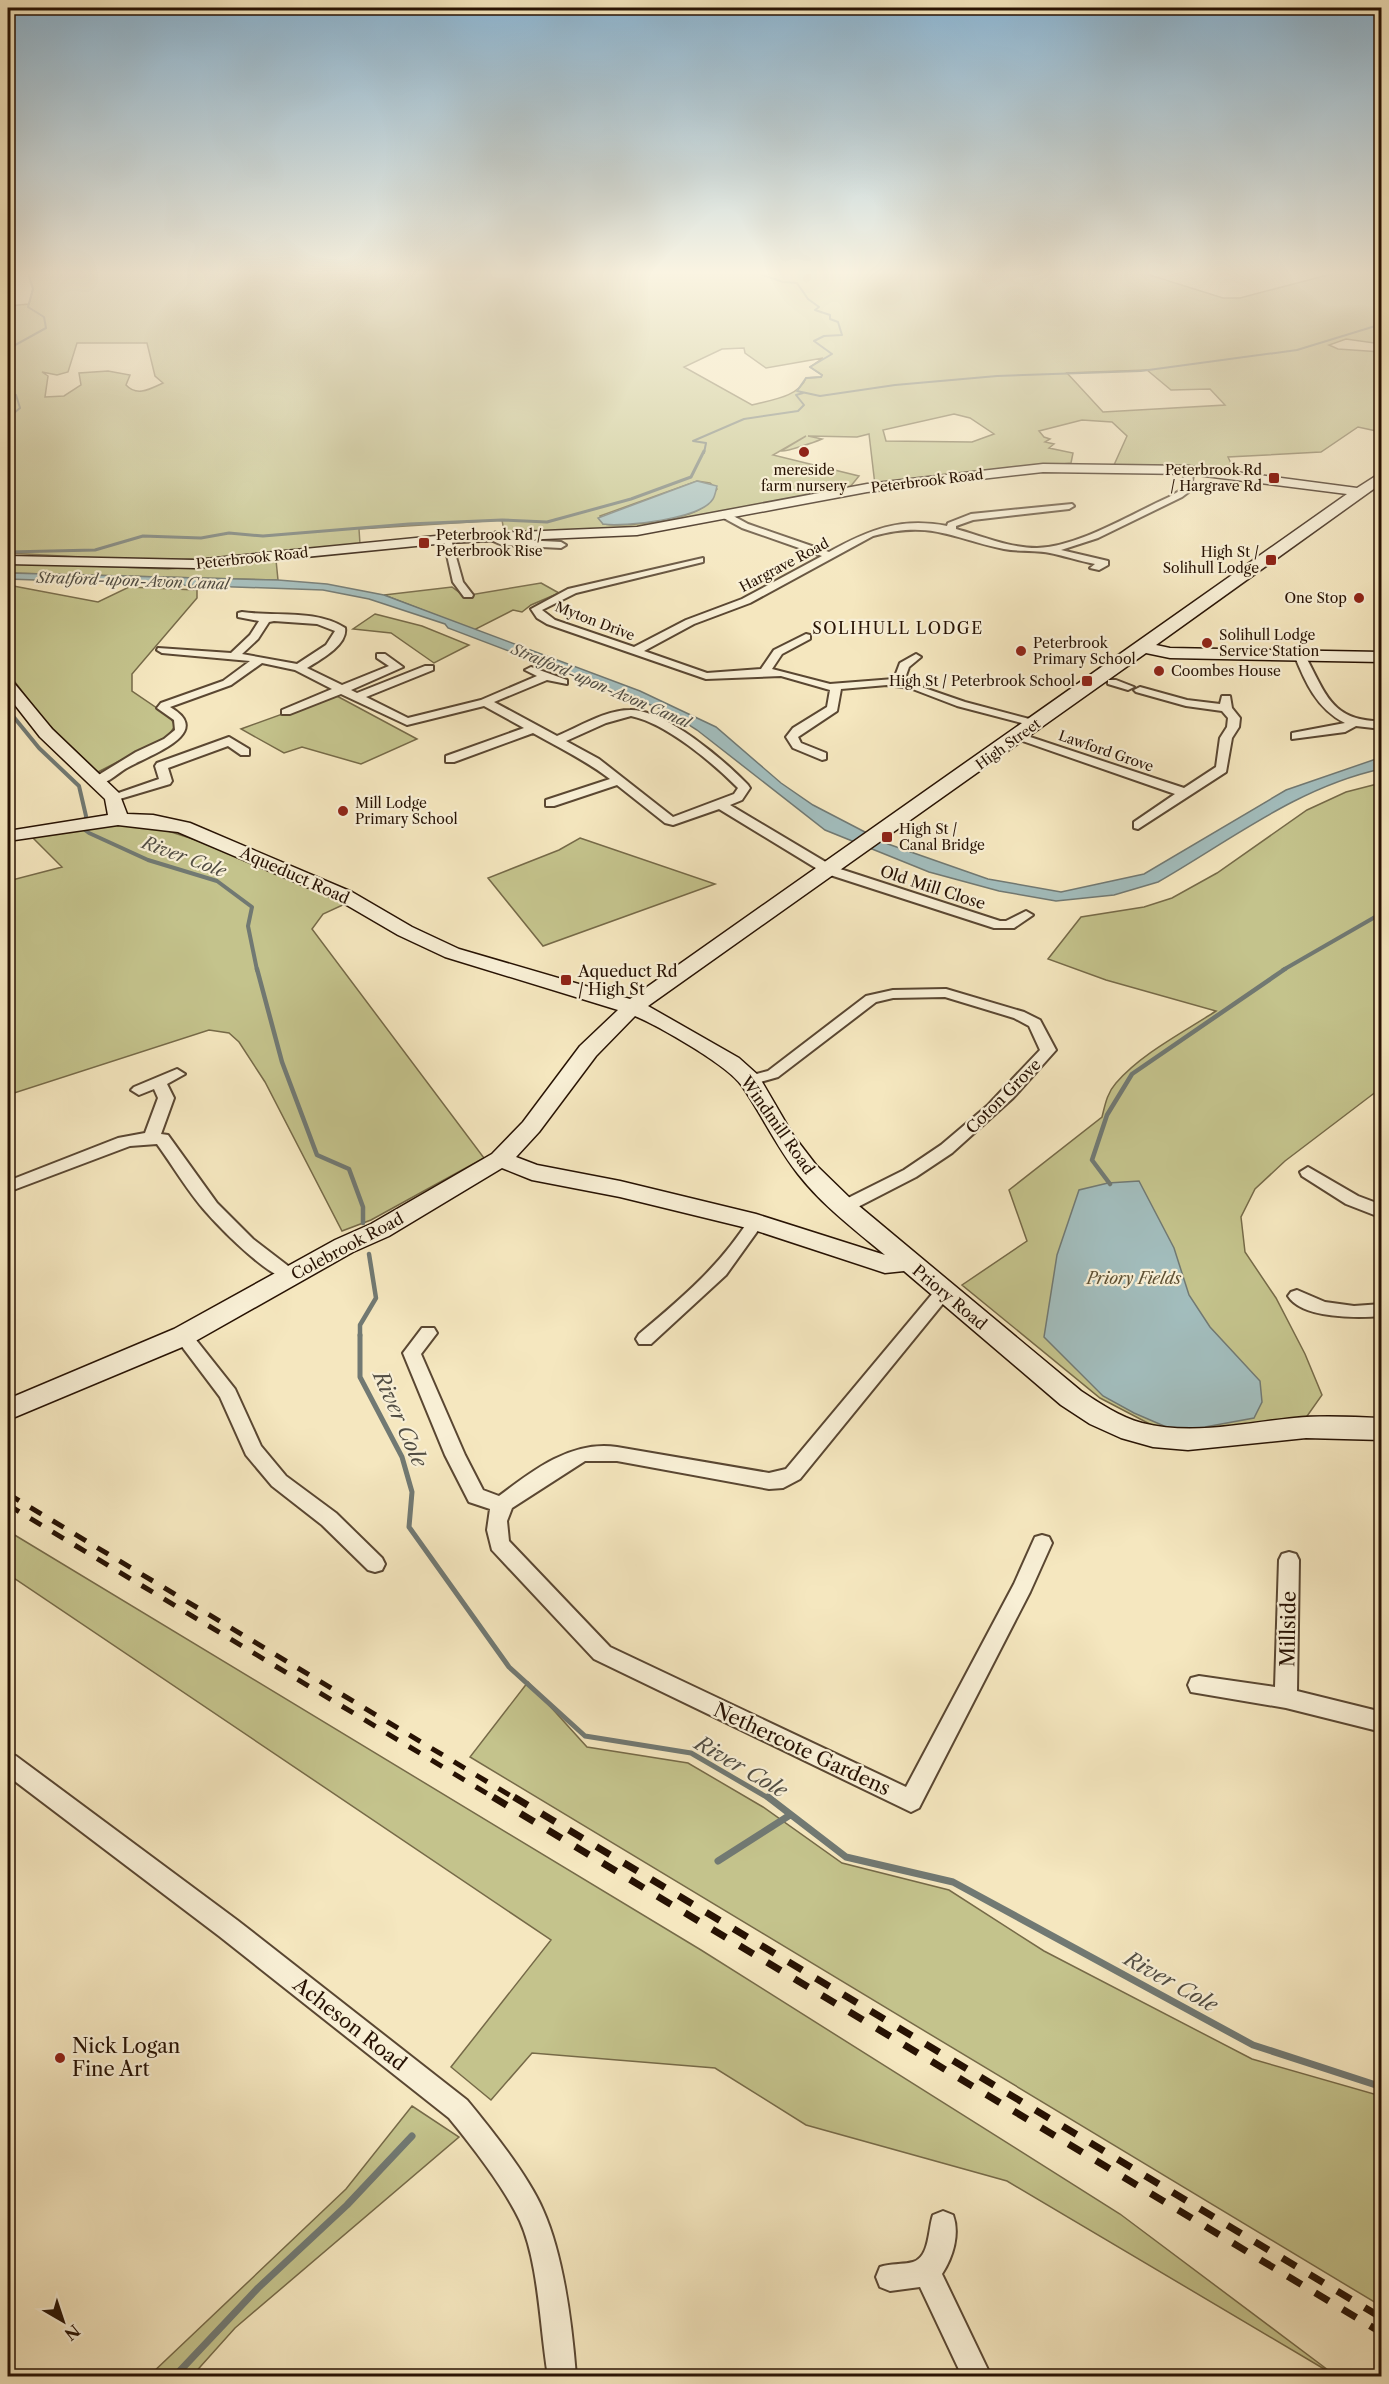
<svg xmlns="http://www.w3.org/2000/svg" width="1389" height="2384" font-family="'Libre Caslon Text',serif">
  <style>
    .green { fill: #c4c38c; stroke: #766a48; stroke-width: 1.5; fill-rule: evenodd }
    .water { fill: #a2bdbd; stroke: #717973; stroke-width: 1.5 }
    .lines { fill: none; stroke-linecap: round; stroke-linejoin: round }
    .stream-far5 { stroke: #717973; stroke-width: 2 }
    .stream-far4 { stroke: #717973; stroke-width: 3 }
    .stream-far3 { stroke: #717973; stroke-width: 4 }
    .stream-far2 { stroke: #717973; stroke-width: 4.5 }
    .stream-far1 { stroke: #717973; stroke-width: 5 }
    .stream { stroke: #717973; stroke-width: 7 }
    .street-casing { stroke: #5a4732; stroke-width: 4 }
    .secondary-casing { stroke: #271203; stroke-width: 3 }
    .street { fill: #f8efd5; fill-rule: evenodd }
    .secondary { fill: #f8efd5; fill-rule: evenodd }
    .rail-far1 { stroke: #271203; stroke-width: 5; stroke-dasharray: 13 13; stroke-linecap: butt }
    .rail { stroke: #271203; stroke-width: 7; stroke-dasharray: 16 16; stroke-linecap: butt }
    .poi-dot { fill: #8f2418; stroke: #f8efd5; stroke-width: 2 }
    .labels { text-anchor: middle; stroke-width: 4.5; stroke-linejoin: round; paint-order: stroke }
    .far-poi-label { font-size: 14px; fill: #271203; stroke: #f8efd5; text-anchor: start }
    .far-street-label { font-size: 14px; fill: #271203; stroke: #f8efd5 }
    .far-water-label { font-size: 15px; font-style: italic; fill: #524e44; stroke: #f8efd5 }
    .far-quarter-label { font-size: 16px; letter-spacing: 1.5px; fill: #271203; stroke: #f8efd5 }
    .street-label { font-size: 16px; fill: #271203; stroke: #f8efd5 }
    .poi-label { font-size: 16px; fill: #271203; stroke: #f8efd5; text-anchor: start }
    .park-label { font-size: 16px; font-style: italic; fill: #5e5033; stroke: #f8efd5 }
    .water-label { font-size: 18px; font-style: italic; fill: #524e44; stroke: #f8efd5 }
    .near-street-label { font-size: 20px; fill: #271203; stroke: #f8efd5 }
    .near-poi-label { font-size: 20px; fill: #271203; stroke: #f8efd5; text-anchor: start }
    .near-water-label { font-size: 21px; font-style: italic; fill: #524e44; stroke: #f8efd5 }
  </style>
  <rect width="100%" height="100%" fill="#f5e7bf"/>
  <filter id="stains"><feTurbulence type="fractalNoise" baseFrequency=".00333" numOctaves="4"/><feColorMatrix values="0 0 0 0 .2 0 0 0 0 .09 0 0 0 0 .02 0 0 0 .5 -.17"/></filter>
  <radialGradient id="worn" r=".72"><stop offset=".6" stop-color="#630" stop-opacity="0"/><stop offset="1" stop-color="#630" stop-opacity=".3"/></radialGradient>
  <path class="green" d="M31,272h1109l83,26h17l99,-26h42v72l-35,-5 -17,6 9,4 43,3v80l-23,-5 -37,25 -93,5 7,15 -46,-6 -75,-1 13,-29 -15,-14 -30,-2 -43,11 5,6 6,2 -5,3 9,2 -5,4 24,5 -2,10 -196,22 -6,-51 -12,3 -49,-1 14,3c-7,3 -36,13 -41,12l25,-15 -33,19 86,21 -9,11 -185,37 -62,7h-99l-2,-11 -143,9 1,15 -138,14 -70,3 -144,-8v-247l21,-2 4,-15 -4,-13zM77,343h70l8,33 8,7c-13,6 -26,14 -37,2l4,-10 -22,-4 -29,2 2,12 -17,11 -19,1 3,-21 -6,-4 15,3 11,-3zM744,348l1,5 21,15 57,-10 -13,9 12,8 -1,2 -15,1c-7,19 -36,22 -54,27l-68,-38 38,-18zM1147,370l24,20 39,-1 15,16 -122,7 -36,-39zM954,414l16,4 24,16 -22,8 -86,-1 -3,-11zM697,481l13,2 7,6c-5,6 -10,15 -15,19 -19,13 -77,19 -99,16l-3,-8z
    M276,560l2,20 -270,-7v-8l5,-2 155,6z
    M541,583l18,10 -28,12 -9,7 -9,-2 -39,20 -90,-35 68,-8 12,9z
    M8,585l90,17 31,-15 68,3v8l-65,76v17l38,26 5,9 -7,10 -70,36 -54,-52 -36,-47z
    M375,614l47,12 47,19 -35,18 -43,-30 -38,-4z
    M335,695l82,44 -56,25 -59,-17 -18,6 -43,-24z
    M1381,783v305l-96,73 -30,28 -14,28 4,35 31,46 29,56 17,41 -17,24 -82,10 -60,2 -63,-33 -138,-113 65,-44 -18,-51 93,-73c3,-12 5,-24 14,-34 26,-30 68,-51 100,-72l-110,-31 -58,-21 33,-42 63,-10 28,-9 45,-25 90,-63 39,-18z
    M111,824l54,6 31,10 151,63 -24,11 -11,15 172,229 -113,62 -29,11 -77,-149 -26,-40 -10,-9 -20,-3 -201,65v-214l54,-14 -31,-31z
    M580,838l135,46 -172,62 -55,-68 71,-28z
    M8,1531l693,419 419,264 216,162 -329,-195 -201,-56 -91,-57 -183,-15 -41,47 -40,-33 100,-127 -543,-366z
    M528,1682l59,65 101,16 75,44 79,56 107,27 95,61 208,108 129,37v210l-911,-549z
    M412,2106l47,31 -224,191 -43,48h-43l197,-187z"/>
  <path class="water" d="M697,481l20,5c-1,4 -2,10 -4,13 -12,20 -89,28 -110,25l-5,-6z
    M8,573l270,7 49,4 57,11 256,96 76,36 65,56 32,22 75,39 100,35 73,13 83,-18 142,-84 90,-31h5v10c-83,18 -150,71 -223,113l-44,13 -58,6 -57,-10 -70,-19 -104,-42 -128,-100 -28,-18 -221,-84 -3,-4 -76,-25 -46,-9 -315,-11z
    M1139,1181l35,67 15,47 21,32 50,54 2,21 -8,16 -49,9 -34,2 -37,-16 -31,-17 -59,-59 13,-82 22,-65 29,-7z"/>
  <g class="lines">
    <path class="stream-far5" d="M762,272l1,3 20,7 14,1 11,16 11,8 -4,3 15,5v4l8,3 4,13 -18,1 -10,5 18,13 -22,13 12,8 -1,2 -15,1 -9,13 23,5 75,-11 102,-9 144,-5 156,-21 85,-26
      M8,349l38,-21 -2,-11 -16,-10 5,-18 -4,-13 2,-4
      M8,350l4,6 -4,8
      M8,393l8,2 4,13 -12,10
      M704,453l2,-10 -13,-2 51,-22 54,-8 6,-6 -8,-10 7,-2"/>
    <path class="stream-far4" d="M8,552l87,-2 48,-14 58,2 28,-5 34,3 146,-12 93,-4 45,2 84,-23 60,-22 13,-26"/>
    <path class="stream-far3" d="M8,710l31,38 40,38 7,30 -1,14 4,3 59,27 69,21 35,26 -4,19 9,44
      M1283,970l99,-57"/>
    <path class="stream-far2" d="M257,969l25,93 35,93 32,14 14,38v16
      M1110,1184l-18,-24 15,-45 25,-41 153,-105
      M360,1336v-11l16,-27 -7,-44"/>
    <path class="stream-far1" d="M360,1335v42l42,80 10,35 -3,35 100,140 76,69 106,17 79,46"/>
    <path class="stream" d="M768,1797l78,60 107,25 300,163 129,42
      M718,1861l72,-46
      M175,2376l83,-88 89,-83 65,-69"/>
    <defs>
      <path id="street" d="M1186,468l8,2 -4,21 -8,6 -84,41 -37,12 47,11v4l-9,5 -9,-2 5,-4c-16,-3 -30,-8 -45,-11 -14,-3 -30,-1 -46,-4 -53,-11 -73,-29 -131,-13l-123,67 -56,21 -50,27 63,22 54,-4 13,-19 32,-16 4,1v4l-28,15 -10,15 58,15 64,-5 6,-16 16,-9 5,3 -12,10 -5,14 61,21 72,19 2,2 -6,3 -76,-20 -47,-18 -23,-3 -46,4 -4,22 -39,26 3,6 25,10v6l-4,1 -29,-12 -7,-11 7,-9 34,-21 3,-17 -49,-14 -75,3 -159,-55 -10,-6 -6,-9 37,-20 135,-31v4l-127,31 -34,17 13,10 79,27 52,-27 56,-21 80,-43 -80,-28 -22,-12v-4h6l22,12 81,28c40,-22 71,-35 118,-26l1,-3 23,-9 101,-10 2,2 -5,3 -96,11 -17,6v3c26,7 53,19 81,19 41,-1 94,-34 132,-51l12,-7z
        M496,532l6,7 59,3 5,3 -5,3 -59,-3 -9,-4 -2,-6z
        M443,537l8,2 12,43 10,13 -1,2h-8l-11,-15z
        M242,612c33,5 74,-3 103,16 3,17 -25,32 -38,40l35,17 47,-19 -12,-8v-4h8l18,13 -52,23 6,3 68,-27h8v4l-67,27 42,21 73,-18 56,-24 -12,-6 6,-3 36,13v4l-20,-4 -53,22 63,34c22,-9 48,-26 73,-26 35,-1 95,51 118,75l2,3 -8,12 -12,5 104,62 166,54h6l20,-10 7,4 -19,13h-20l-170,-55 -105,-64 -46,16 -8,-2 -48,-38 -63,21h-8v-6l64,-21c-25,-19 -52,-32 -77,-46l-79,29h-8v-6l78,-28 -40,-22 -77,19 -66,-31 -51,20h-8v-4l50,-21 -37,-19 -33,-7 -31,22 -61,22c47,27 -24,49 -45,62 -9,6 -22,18 -33,16v-6l44,-27 28,-13 11,-9 -1,-10 -17,-12 4,-5 62,-22 27,-20 -88,-8 -5,-3 1,-2 73,5 19,-18 9,-14 -21,-4v-4zM274,621l43,3 18,7 -9,14 -29,19 -55,-10 16,-15 11,-17zM631,716c35,7 82,47 107,72l-4,6 -61,23 -74,-58 -33,-18 40,-18z
        M1295,652h8c22,38 26,70 79,69v8l-26,-3 -11,6 -53,7v-6l53,-10c-28,-14 -40,-41 -51,-69z
        M1108,680h8l18,7 -6,3 -20,-6z
        M1140,687l47,13 33,4 2,-8h8l2,12 8,10 -1,9 -7,11 -6,34 -88,57 -4,-1v-6l41,-28 -164,-57 10,-3 163,54 32,-21 4,-29 7,-11 1,-9 -6,-7 -36,-5 -50,-14 -2,-2z
        M229,737l20,12v6h-8l-13,-9 -60,22 4,13 -2,3 -57,17 -6,-4 52,-18 -4,-13 2,-3z
        M946,989l78,23 16,8 16,30 -43,48 -61,55 -36,24 -66,34h-12l-2,-4 2,-4 66,-33 37,-25 46,-39 53,-56 -11,-24 -15,-8 -69,-21 -52,1 -17,4 -98,75 -28,8 -8,-5 3,-3 23,-6 98,-75 27,-6z
        M177,1069l8,5 -18,10 7,14 -13,36 7,1 49,68 36,36 43,33 3,4 -3,4c-20,6 -76,-52 -90,-68 -18,-20 -33,-46 -49,-68l-27,2 -122,46v-11l110,-43 27,-5 13,-35 -4,-9 -15,6 -8,-5 3,-3z
        M1308,1167l50,29 24,9v13l-36,-14 -44,-28 -2,-4z
        M756,1216l8,6 -38,53 -75,69h-12l-3,-5 3,-5c42,-35 82,-69 111,-116z
        M944,1285l6,2 3,4 -3,4 -150,184 -17,9 -14,1 -152,-28h-32l-73,47 -5,13 2,20 101,106 296,140 108,-203 21,-47 7,-2 7,2 3,6 -22,49 -111,216 -8,4 -317,-153 -102,-109 -5,-20 3,-21 -21,-7 -24,-47 -42,-102 19,-25h12l3,5 -16,21 44,101 18,35 16,6c34,-26 73,-56 118,-49l152,26 17,-4 152,-182z
        M1297,1290l28,12 29,4 28,-2v12c-24,2 -80,3 -94,-20l3,-4z
        M183,1329l6,2 46,58 26,57 25,30 50,37 46,45 3,6 -3,6 -7,2 -7,-2 -46,-45 -50,-39 -26,-31 -26,-58 -46,-61 3,-5z
        M1289,1552l7,2 3,6 -2,131 85,21v20l-96,-24 -95,-16 -3,-7 3,-7 8,-2 76,11 4,-127 3,-6z
        M8,1753l8,3 221,164 230,180c24,29 61,75 76,110 21,47 29,115 33,166h-28c-8,-46 -9,-113 -28,-155 -15,-32 -48,-75 -71,-103l-230,-182 -211,-160z
        M943,2211l10,4c7,19 0,42 -11,59l49,102h-29l-42,-89 -30,4 -10,-4 -4,-10 4,-10c11,-4 22,-2 33,-5 17,-5 15,-33 20,-47z"/>
      <path id="secondary" d="M1043,464l146,2 168,22 25,-16v11l-226,162 14,3 212,4v10l-212,-4 -24,-5 -498,353 91,52 19,17 35,60 23,30 37,36 228,190c18,12 39,26 61,32 50,13 101,0 152,-5 29,-3 58,-1 88,0v22l-76,-2 -118,12 -35,-3 -32,-9 -31,-14 -29,-19 -157,-134 -19,2 -134,-44 -131,-32 -88,-17 -30,-12 -113,68 -36,16 -161,91 -184,77v-21l166,-70 161,-89 36,-16 121,-70 31,-32 57,-76 38,-36 -173,-53 -47,-22 -60,-35 -160,-68 -60,-7 -110,16v-10l100,-16 -3,-16 -65,-62 -32,-41v-15l6,2 38,46 67,64 8,21 26,1 37,8 162,69 60,35 47,22 171,50 717,-505 -158,-20 -146,-2 -176,20 -230,43 -191,8 -251,25 -187,-4v-8l187,4 251,-25 191,-8 230,-43zM635,1016c24,10 94,50 107,70 20,29 34,60 56,88 24,31 57,56 87,81l-129,-41 -136,-33 -83,-16 -21,-8 23,-25 57,-76z"/>
    </defs>
    <use href="#street" class="street-casing"/>
    <use href="#secondary" class="secondary-casing"/>
    <use href="#street" class="street"/>
    <use href="#secondary" class="secondary"/>
    <path class="rail-far1" d="M8,1494l508,305
      M8,1505l488,294"/>
    <path class="rail" d="M493,1797l889,536
      M514,1797l868,521"/>
  </g>
  <linearGradient id="sky" x2="0" y2="1"><stop stop-color="#8cb8d7"/><stop offset="0.45" stop-color="#faf4e2"/><stop offset="1" stop-color="#faf4e2" stop-opacity="0"/></linearGradient>
  <rect width="1389" height="606" fill="url(#sky)"/>
  <g class="poi-dot">
    <circle cx="804" cy="452" r="6"/>
    <rect x="1268" y="472" width="12" height="12" rx="3"/>
    <rect x="418" y="537" width="12" height="12" rx="3"/>
    <rect x="1265" y="554" width="12" height="12" rx="3"/>
    <circle cx="1359" cy="598" r="6"/>
    <circle cx="1207" cy="643" r="6"/>
    <circle cx="1021" cy="651" r="6"/>
    <circle cx="1159" cy="671" r="6"/>
    <rect x="1081" y="675" width="12" height="12" rx="3"/>
    <circle cx="343" cy="811" r="6"/>
    <rect x="881" y="831" width="12" height="12" rx="3"/>
    <rect x="560" y="974" width="12" height="12" rx="3"/>
    <circle cx="60" cy="2058" r="6"/>
  </g>
  <g class="labels">
    <g class="far-poi-label">
      <text x="804" y="475" text-anchor="middle">mereside<tspan x="804" dy="16">farm nursery</tspan></text>
      <text x="1262" y="475" text-anchor="end">Peterbrook Rd<tspan x="1262" dy="16">/ Hargrave Rd</tspan></text>
      <text x="436" y="540">Peterbrook Rd /<tspan x="436" dy="16">Peterbrook Rise</tspan></text>
      <text x="1259" y="557" text-anchor="end">High St /<tspan x="1259" dy="16">Solihull Lodge</tspan></text>
      <text x="1347" y="603" text-anchor="end">One Stop</text>
      <text x="1219" y="640">Solihull Lodge<tspan x="1219" dy="16">Service Station</tspan></text>
      <text x="1033" y="648">Peterbrook<tspan x="1033" dy="16">Primary School</tspan></text>
      <text x="1171" y="676">Coombes House</text>
      <text x="1075" y="686" text-anchor="end">High St / Peterbrook School</text>
      <text x="355" y="808">Mill Lodge<tspan x="355" dy="16">Primary School</tspan></text>
      <text x="899" y="834">High St /<tspan x="899" dy="16">Canal Bridge</tspan></text>
    </g>
    <g class="far-street-label">
      <text transform="translate(927 481) rotate(-7)" y="5">Peterbrook Road</text>
      <text transform="translate(252 558) rotate(-6)" y="5">Peterbrook Road</text>
      <text transform="translate(784 565) rotate(-28)" y="5">Hargrave Road</text>
      <text transform="translate(595 621) rotate(21)" y="5">Myton Drive</text>
      <text transform="translate(1008 744) rotate(-36)" y="5">High Street</text>
      <text transform="translate(1106 751) rotate(19)" y="5">Lawford Grove</text>
    </g>
    <g class="far-water-label">
      <text transform="translate(133 581) rotate(2)" y="5">Stratford-upon-Avon Canal</text>
      <text transform="translate(601 686) rotate(23)" y="5">Stratford-upon-Avon Canal</text>
    </g>
    <g class="far-quarter-label">
      <text x="898" y="634">SOLIHULL LODGE</text>
    </g>
    <g class="street-label">
      <text transform="translate(295 875) rotate(24)" y="6">Aqueduct Road</text>
      <text transform="translate(933 887) rotate(18)" y="6">Old Mill Close</text>
      <text transform="translate(1003 1096) rotate(-45)" y="6">Coton Grove</text>
      <text transform="translate(778 1125) rotate(55)" y="6">Windmill Road</text>
      <text transform="translate(347 1246) rotate(-28)" y="6">Colebrook Road</text>
      <text transform="translate(950 1297) rotate(40)" y="6">Priory Road</text>
    </g>
    <g class="poi-label">
      <text x="578" y="977">Aqueduct Rd<tspan x="578" dy="18">/ High St</tspan></text>
    </g>
    <g class="park-label">
      <text x="1134" y="1284">Priory Fields</text>
    </g>
    <g class="water-label">
      <text transform="translate(184 857) rotate(20)" y="6">River Cole</text>
    </g>
    <g class="near-street-label">
      <text transform="translate(1288 1629) rotate(-89)" y="7">Millside</text>
      <text transform="translate(802 1749) rotate(25)" y="7">Nethercote Gardens</text>
      <text transform="translate(350 2024) rotate(38)" y="7">Acheson Road</text>
    </g>
    <g class="near-poi-label">
      <text x="72" y="2053">Nick Logan<tspan x="72" dy="23">Fine Art</tspan></text>
    </g>
    <g class="near-water-label">
      <text transform="translate(400 1419) rotate(66)" y="7">River Cole</text>
      <text transform="translate(741 1767) rotate(30)" y="7">River Cole</text>
      <text transform="translate(1171 1982) rotate(29)" y="7">River Cole</text>
    </g>
  </g>
  <rect width="1389" height="2384" fill="none" stroke="#f5e7bf" stroke-width="30"/>
  <rect x="9" y="9" width="1371" height="2366" fill="none" stroke="#271203" stroke-width="3"/>
  <rect x="15" y="15" width="1359" height="2354" fill="none" stroke="#271203" stroke-width="1.5"/>
  <g transform="translate(63 2321) rotate(141)" stroke="#f8efd5" stroke-width="4.5" paint-order="stroke">
  <path d="M0-4.5L10 22L0 15L-10 22Z" fill="#271203"/>
  <text y="-9" font-size="16" font-weight="bold" text-anchor="middle" fill="#271203">N</text>
  </g>
  <rect width="100%" height="100%" filter="url(#stains)"/>
  <rect width="100%" height="100%" fill="url(#worn)"/>
</svg>
